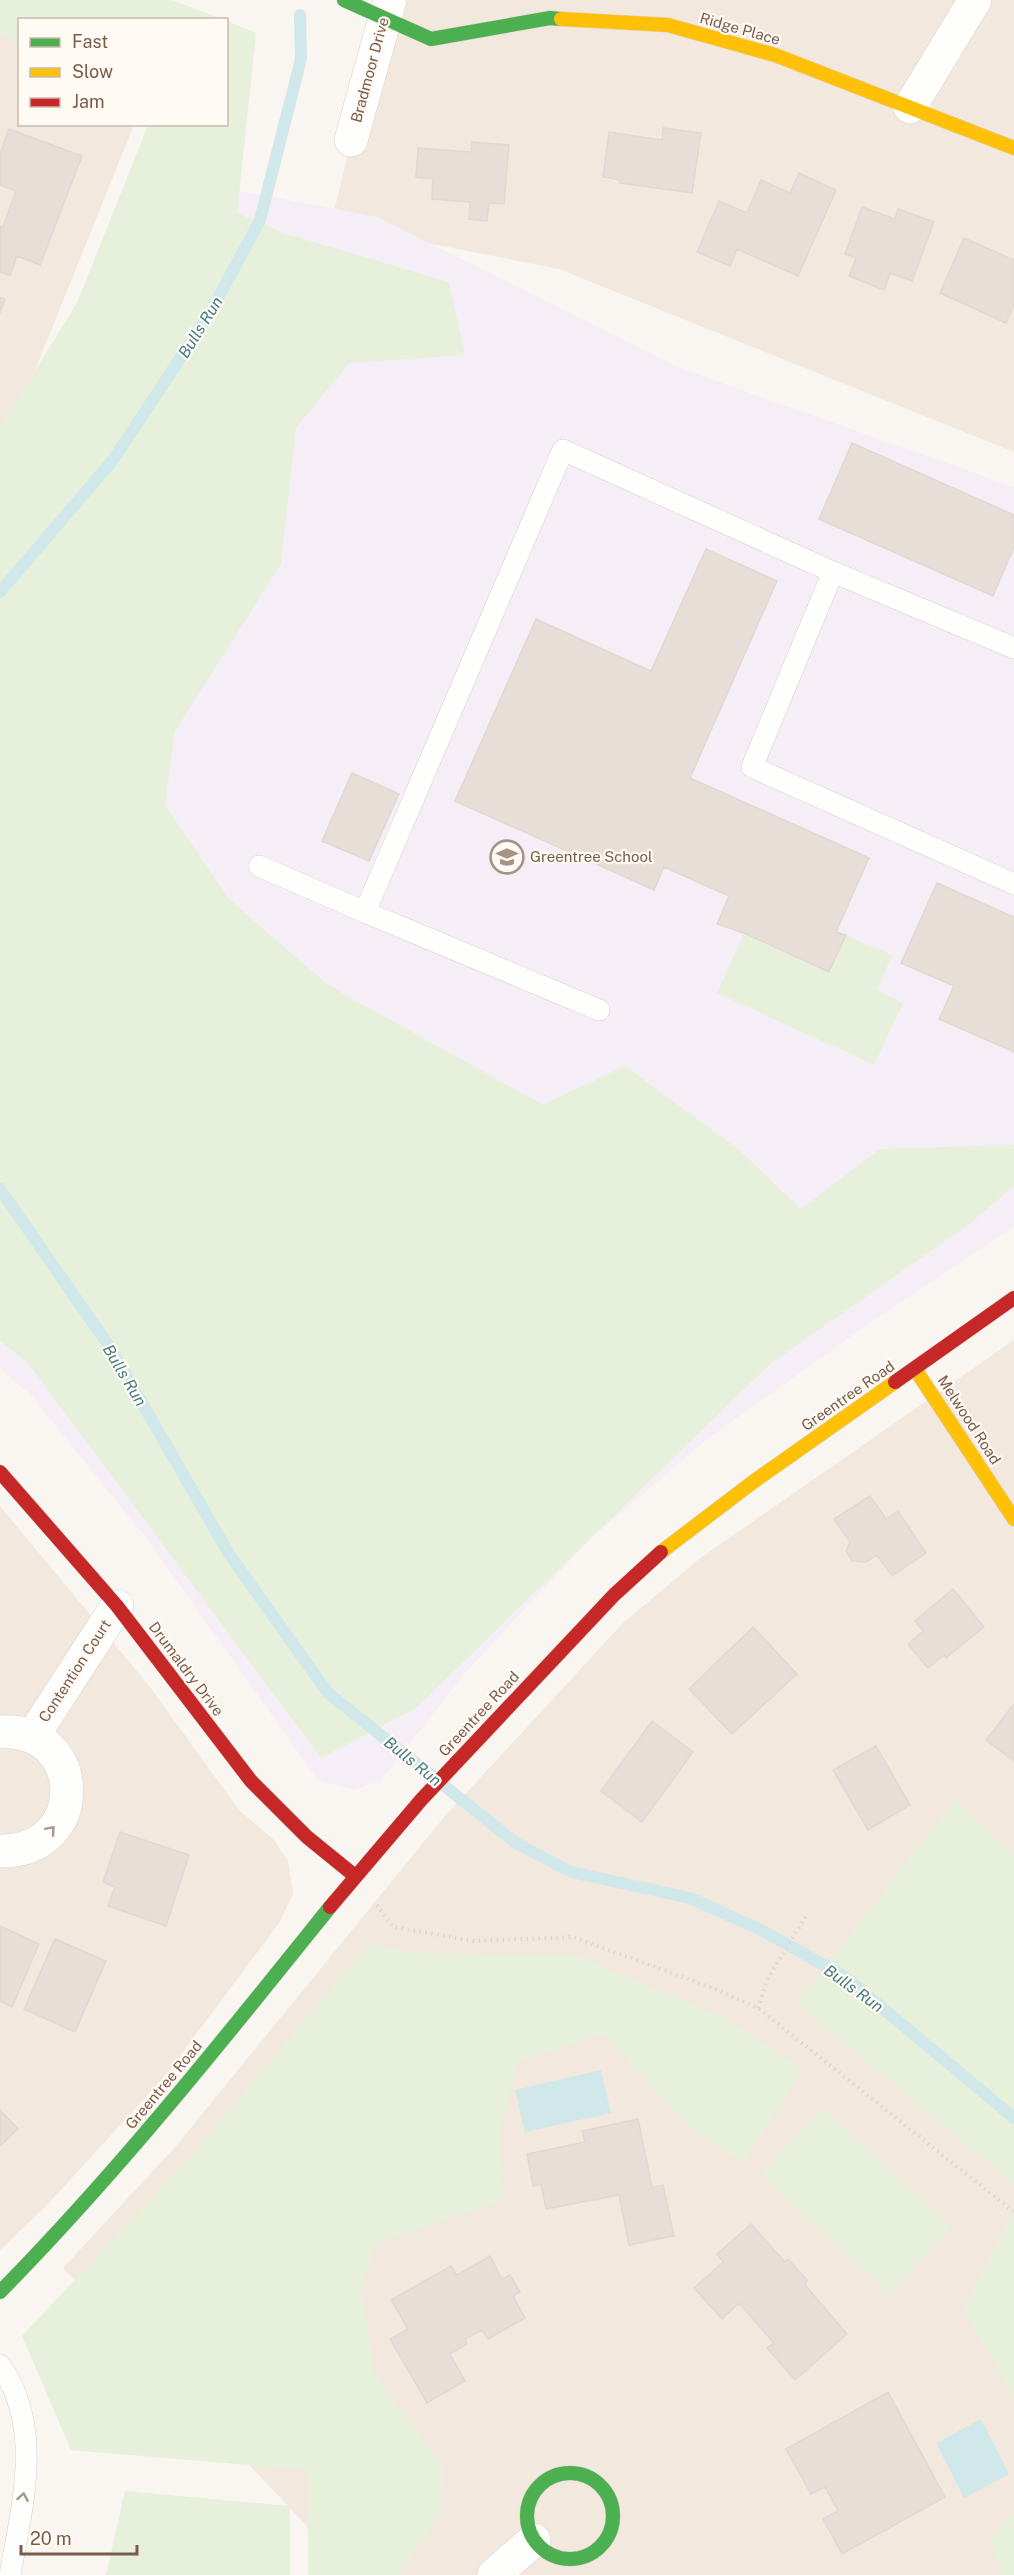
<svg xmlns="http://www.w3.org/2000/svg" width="1014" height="2575" font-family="'Public Sans',sans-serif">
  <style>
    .residential { fill: #f2e8de }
    .education { fill: #f6eef6 }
    .green { fill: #e7f0db }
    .water { fill: #d0e8ea }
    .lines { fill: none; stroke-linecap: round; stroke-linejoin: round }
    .stream { stroke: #d0e8ea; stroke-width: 12 }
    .building { fill: #e6ded7; stroke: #e2d8d2; stroke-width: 1.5 }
    .lane-casing { stroke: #d7d1cb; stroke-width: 22 }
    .street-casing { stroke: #d7d1cb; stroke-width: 34 }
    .fast-casing { stroke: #d9d2cb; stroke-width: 15 }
    .slow-casing { stroke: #d9d2cb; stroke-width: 15 }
    .jam-casing { stroke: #d9d2cb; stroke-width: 15 }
    .path { stroke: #dcd5d0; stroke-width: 4; stroke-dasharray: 1.5 4.5; stroke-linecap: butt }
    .lane { stroke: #fefefd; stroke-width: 21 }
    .street { stroke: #fefefd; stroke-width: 33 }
    .fast { stroke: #4caf50; stroke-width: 14 }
    .slow { stroke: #ffc107; stroke-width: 14 }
    .jam { stroke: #c62828; stroke-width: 14 }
    .oneway { stroke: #a8958b }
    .labels { text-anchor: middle; stroke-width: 4.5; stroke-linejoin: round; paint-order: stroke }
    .street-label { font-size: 15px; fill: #7a5c4d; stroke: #fffaf3 }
    .poi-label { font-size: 15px; fill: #7a5c4d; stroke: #fffaf3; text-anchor: start }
    .water-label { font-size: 16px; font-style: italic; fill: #437c86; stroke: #fffaf3 }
  </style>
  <rect width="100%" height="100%" fill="#f9f5f0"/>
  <path class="residential" d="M388,0h626v452l-455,-183 -228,-45 50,-206z
    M0,6l20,14v104l114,1 -107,265 -27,37z
    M1014,1340v1235h-685l-23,-50 -243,-257 113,-122 269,-330 177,-192 77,-65z
    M0,1506l150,181 89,123 35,30 14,21 5,33 -14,29 -114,153 -118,129 -47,45z"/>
  <path class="education" d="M179,179l198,38 303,151 334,119v739l-144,97 -160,114 -118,100 -126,135 -86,109 -26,9 -36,-10 -171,-241 -117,-145 -30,-25v-902z"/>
  <path class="green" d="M0,0h171l51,19 -202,1 -1,22 -19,-7z
    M227,21l29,12 -19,180 53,22 159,47 16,73 -116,8 -53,65 -15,136 -106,167 -10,74 64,94 99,86 215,120 82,-39 113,83 63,60 79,-60 134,-4v41l-46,39 -198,139 -355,345 -94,49 -293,-395 -28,-22v-913l78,-127 70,-176 78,-1z
    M744,933l85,39 17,-37 46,20 -15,35 26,13 -29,62 -157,-72z
    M956,1799l58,57v328l-217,-181z
    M369,1943l43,10 165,3 142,59 84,54 -60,94 -51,-32 -88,-97 -86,27 -17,67 2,73 -127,43 -15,42 13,87 69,94 -2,47 -42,61h-91v-105l-237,-20 -49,-114 164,-174z
    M822,2108l129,119 -61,67 -129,-119z
    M1014,2209v189l-51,-88z
    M125,2491l165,15v69h-184z
    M1014,2514v61h-12l-12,-37z"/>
  <path class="water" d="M601,2070l10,43 -86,19 -10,-42z
    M981,2419l28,55 -45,24 -28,-55z"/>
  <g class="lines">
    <path class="stream" d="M0,592l113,-132 97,-147 50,-93 41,-161 -1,-44
      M0,1189l111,160 118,205 99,139 188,150 55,29 119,26 69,31 85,47 170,142"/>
  </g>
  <path class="building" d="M663,128l38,5 -9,60 -73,-10 1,-3 -17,-3 6,-45 53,8z
    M9,129l73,27 -42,109 -23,-9 -7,19 -10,-3v-46l3,1 13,-36 -16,-6v-31z
    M472,142l37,3 -5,59 -15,-1 -2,18 -18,-2 1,-17 -38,-3 1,-20 -17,-2 2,-29 53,4z
    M799,173l37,17 -38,86 -61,-27 -7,17 -33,-14 22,-51 28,12 14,-33 29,13z
    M862,207l33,12 3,-10 36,13 -22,59 -22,-8 -6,17 -35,-14 7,-18 -11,-4z
    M964,238l50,22v45l-8,18 -66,-30z
    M0,297l5,2 -5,14z
    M852,443l162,72v32l-21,49 -174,-77z
    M706,549l71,32 -87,197 179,80 -33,74 10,3 -17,37 -85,-39 -27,-9 12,-28 -65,-29 -10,23 -199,-89 81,-182 115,52z
    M352,773l47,21 -30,67 -47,-20z
    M937,883l77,34v135l-75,-33 15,-33 -53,-23z
    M870,1496l16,23 12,-8 28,42 -34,23 -15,-21 -11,7 -14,-1 -6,-10 4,-9 -16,-23z
    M953,1589l31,38 -38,31 -2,-3 -16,13 -20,-24 15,-13 -8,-10z
    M753,1627l44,47 -65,60 -43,-45z
    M1014,1704v57l-28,-21z
    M652,1721l41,31 -51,70 -41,-31z
    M876,1746l34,59 -42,25 -35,-60z
    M120,1832l69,23 -23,71 -58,-20 7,-19 -12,-5z
    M0,1926l39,18 -27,63 -12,-6z
    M55,1939l51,22 -31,71 -51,-23z
    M0,2110l18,19 -18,17z
    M638,2119l14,68 11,-2 11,51 -45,9 -10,-50 -73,14 -5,-25 -8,2 -6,-32 58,-12 -3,-11z
    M751,2224l34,38 3,-3 19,21 -2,5 42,49 -52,46 -28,-32 7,-5 -35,-40 -17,16 -28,-31 29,-26 -6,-8z
    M490,2256l12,23 8,-4 10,17 -7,4 12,22 -37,21 -6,-9 -17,9 2,5 -17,10 15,27 -38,22 -37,-64 18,-10 -17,-29 60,-34 6,9z
    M888,2392l57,105 -103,57 -19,-35 15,-8 -13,-24 -14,7 -25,-45z"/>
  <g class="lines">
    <defs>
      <path id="lane" d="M1014,648l-181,-76 -81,195 262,117
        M259,866l106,46
        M599,1010l-234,-98 198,-462 270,122
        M0,2365c44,62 22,141 10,210"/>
      <path id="street" d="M910,107l65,-107
        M351,140l39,-140
        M0,1732c88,-5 90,121 0,119
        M33,1736l84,-130
        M494,2575l40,-35"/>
      <path id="fast" d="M344,0l87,39 119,-21 11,1
        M0,2292c119,-121 224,-253 330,-385
        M527 2516a43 43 0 1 1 86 0a43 43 0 1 1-86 0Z"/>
      <path id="slow" d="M561,19l107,6 107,30 239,93
        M915,1369l99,150
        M661,1552l92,-70 142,-100"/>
      <path id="jam" d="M895,1382l119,-84
        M0,1472l117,134 134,175 56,56 48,39
        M330,1907l91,-107 193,-205 47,-43"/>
    </defs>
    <use href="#lane" class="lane-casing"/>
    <use href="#street" class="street-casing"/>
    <use href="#fast" class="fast-casing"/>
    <use href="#slow" class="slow-casing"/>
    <use href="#jam" class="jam-casing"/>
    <path class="path" d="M377,1905l16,22 81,14 99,-4 137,50 48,21 256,204
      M758,2008l10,-30 38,-62"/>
    <use href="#lane" class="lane"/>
    <use href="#street" class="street"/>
    <use href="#fast" class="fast"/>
    <use href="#slow" class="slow"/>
    <use href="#jam" class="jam"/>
  </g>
  <defs><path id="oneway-chevron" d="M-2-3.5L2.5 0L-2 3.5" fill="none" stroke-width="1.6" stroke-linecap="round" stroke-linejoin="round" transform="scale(1.5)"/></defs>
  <g class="oneway">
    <use href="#oneway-chevron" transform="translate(51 1830) rotate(-49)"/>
    <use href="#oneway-chevron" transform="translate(23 2497) rotate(-80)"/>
  </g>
  <defs>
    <symbol id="school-ring" viewBox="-11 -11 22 22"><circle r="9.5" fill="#fffaf3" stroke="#a69286" stroke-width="1.5"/><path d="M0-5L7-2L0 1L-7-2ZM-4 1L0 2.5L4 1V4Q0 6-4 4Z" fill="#a69286"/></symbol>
  </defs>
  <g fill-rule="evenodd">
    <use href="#school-ring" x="488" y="838" width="38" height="38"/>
  </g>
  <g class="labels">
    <g class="street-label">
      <text transform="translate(740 29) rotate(16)" y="5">Ridge Place</text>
      <text transform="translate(370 70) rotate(-75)" y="5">Bradmoor Drive</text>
      <text transform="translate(848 1396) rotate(-35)" y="5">Greentree Road</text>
      <text transform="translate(969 1420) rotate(57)" y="5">Melwood Road</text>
      <text transform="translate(186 1669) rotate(53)" y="5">Drumaldry Drive</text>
      <text transform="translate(75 1671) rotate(-57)" y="5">Contention Court</text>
      <text transform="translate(479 1714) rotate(-47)" y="5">Greentree Road</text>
      <text transform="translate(164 2085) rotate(-50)" y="5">Greentree Road</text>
    </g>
    <g class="poi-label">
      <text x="530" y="862">Greentree School</text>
    </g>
    <g class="water-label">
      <text transform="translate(200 327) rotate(-58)" y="6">Bulls Run</text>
      <text transform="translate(125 1375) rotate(59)" y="6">Bulls Run</text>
      <text transform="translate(413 1761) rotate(39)" y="6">Bulls Run</text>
      <text transform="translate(854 1988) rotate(36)" y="6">Bulls Run</text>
    </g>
  </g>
  <rect x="18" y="18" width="210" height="108" fill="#fffaf3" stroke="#cabbb1" stroke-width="1.5"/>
  <rect x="30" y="38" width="30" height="9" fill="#4caf50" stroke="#cabbb1" stroke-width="1.5"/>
  <text x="72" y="48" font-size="18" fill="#7a5c4d">Fast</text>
  <rect x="30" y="68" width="30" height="9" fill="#ffc107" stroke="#cabbb1" stroke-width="1.5"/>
  <text x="72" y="78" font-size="18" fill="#7a5c4d">Slow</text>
  <rect x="30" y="98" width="30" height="9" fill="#c62828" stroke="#cabbb1" stroke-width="1.5"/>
  <text x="72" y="108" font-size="18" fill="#7a5c4d">Jam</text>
  <path d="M21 2545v9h116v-9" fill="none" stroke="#7a5c4d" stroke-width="3"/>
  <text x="30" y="2545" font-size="18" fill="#7a5c4d" stroke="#fffaf3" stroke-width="4.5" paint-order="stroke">20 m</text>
</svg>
